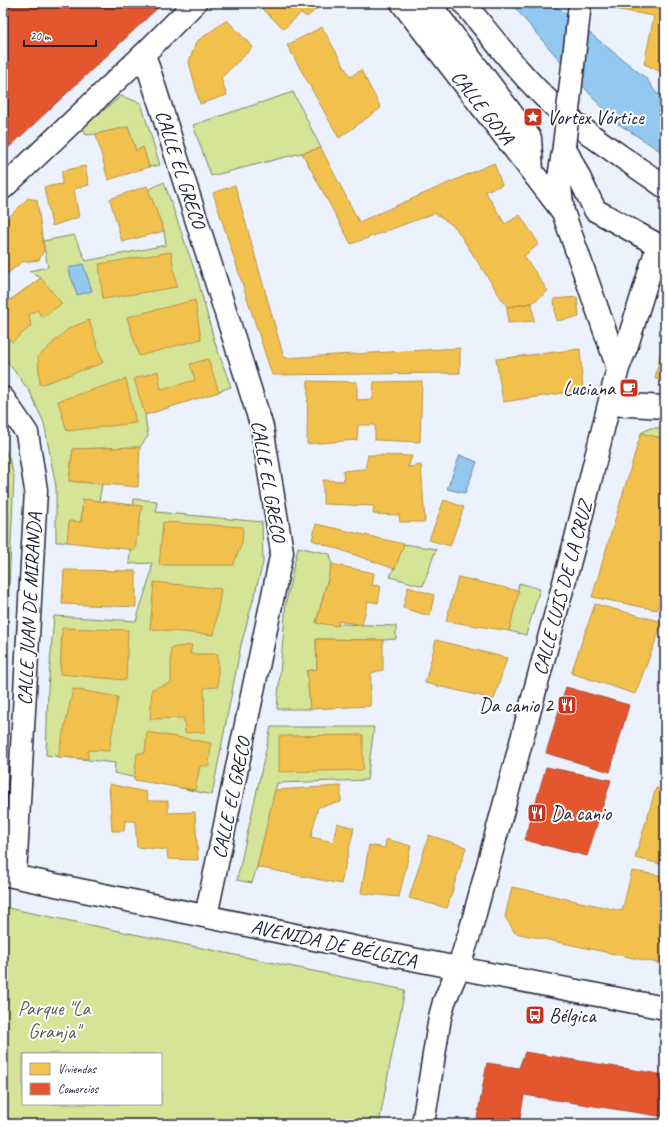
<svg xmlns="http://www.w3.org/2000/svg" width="668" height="1127" font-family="Caveat,sans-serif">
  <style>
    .green { fill: #d6e497; stroke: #7c8369; fill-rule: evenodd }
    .water { fill: #93c9f1; stroke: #6686a8 }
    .homes { fill: #f2c14e; stroke: #b49148 }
    .shops { fill: #e4572e; stroke: #aa4732 }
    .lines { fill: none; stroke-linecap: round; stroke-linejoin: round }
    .street-casing { stroke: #22223b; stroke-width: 25 }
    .secondary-casing { stroke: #22223b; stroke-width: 25 }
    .street { stroke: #fff; stroke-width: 22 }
    .secondary { stroke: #fff; stroke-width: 22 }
    .street-bridge-casing { stroke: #22223b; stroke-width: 25; stroke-linecap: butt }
    .street-bridge { stroke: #fff; stroke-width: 22 }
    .labels { text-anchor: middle; stroke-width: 4; stroke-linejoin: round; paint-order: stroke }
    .street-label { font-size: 20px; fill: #22223b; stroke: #fff }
    .poi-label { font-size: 20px; fill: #22223b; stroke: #fff; text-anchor: start }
    .park-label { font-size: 20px; fill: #585c57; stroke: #fff }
  </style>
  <rect width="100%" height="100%" fill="#ecf2fd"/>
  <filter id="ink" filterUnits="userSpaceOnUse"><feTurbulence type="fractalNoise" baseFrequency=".025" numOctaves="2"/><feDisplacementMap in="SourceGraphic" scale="8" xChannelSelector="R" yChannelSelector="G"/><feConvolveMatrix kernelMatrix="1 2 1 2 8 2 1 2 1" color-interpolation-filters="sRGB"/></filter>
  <g filter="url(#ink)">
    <path class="green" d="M293,92l28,56 -110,28 -18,-51z
      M121,96l20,7 19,62 -11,2 -6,-20 -7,4 -8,-24 -32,7 -10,1 -3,-8z
      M164,182l34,98 16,60 17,47 -86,28 3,21 -8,11 -67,2 -4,32 33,3 -3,17 -16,-1 -2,22 -14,20h-11v-55l-12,-64 -14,-31 -27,-36v-51l38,-27 -12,-7 19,-4 -5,-26 31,-6 12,26 80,-16 -2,-14 -16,-41z
      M650,428h15v11l-24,-6z
      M3,446l6,12 5,18 -8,178 -3,-1v-76l3,-2h-3z
      M134,499l23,2 -1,11 106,10 1,41 -22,82 -29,150 -98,-22 1,-10 -69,-8 2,-66 6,-73 82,5 15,-48 1,-10 -23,1z
      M404,544l32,5 -13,37 -33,-9z
      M298,547l32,7 2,10 -16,59 80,3v13l-13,1 -67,-1 1,30 -10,2 3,38h-33l9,-107z
      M519,583l21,6 -14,46 -17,-4z
      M271,727h103l-7,53 -90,3 -20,84 -5,16 -15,-3z
      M3,907l402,83 -15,74 -11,60h-376zM23,1054h138v50h-138z"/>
    <path class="water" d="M511,3h41l95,76 9,14 9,5v56l-51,-33 -73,-82z
      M83,264l9,27 -15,4 -9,-27z
      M460,455l17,7 -12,31 -18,-4z"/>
    <path class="homes" d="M256,3h67l-16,14 -6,-4 -17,16z
      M615,3h50v71l-21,-10 10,-48 -40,-7z
      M227,20l26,27 -32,31 6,17 -27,9 -11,-42 7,-20z
      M322,27l28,50 11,-7 20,38 -42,30 -52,-93z
      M128,127l8,24 7,-4 6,20 -41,13 -12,-46z
      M321,148l38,74 135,-59 8,22 -17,6 20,33 15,-9 19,29 -15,12 24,35 -16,12 -25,4 -52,-80 -20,-14 -84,31 -49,-91z
      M85,166l4,19 -15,4 5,28 -27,9 -8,-39 18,-3v-13z
      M235,185l49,173 176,-10v25l-188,2 -59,-182z
      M147,186l17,45 -42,11 -12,-43z
      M28,198l9,2 7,50 -5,10 -17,2 -19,15v-54z
      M171,252l6,35 -74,12 -4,-35z
      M41,278l21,26 -20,13 -5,-7 -8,5 2,11 -19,16 -9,-12v-25z
      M577,297l2,20 -23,4 -2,-22z
      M195,300l6,39 -62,17 -12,-39z
      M532,303l2,18 -26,2 -1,-16z
      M89,320l14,43 -63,22 -2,-28 30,-28z
      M665,331v49l-10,-1z
      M580,349l3,41 -80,12 -7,-43z
      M208,359l11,33 -74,23 -11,-36 24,-8 3,19 34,-10 -5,-16z
      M126,379l10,44 -69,8 -9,-30z
      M308,381l49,1v18l16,-1 1,-17 48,-1 -2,61 -45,-2v-15h-17l-1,15 -50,4z
      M641,433l24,6v149l-8,22 -65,-13z
      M140,447l-2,40 -69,-6 4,-32z
      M368,455l44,1 -4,11 13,-2 4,57h-25l-1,-7 -26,-1 1,-8 -51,-2v-24l21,1 -1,-10 22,-2z
      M83,499l59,7 -7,44 -68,-8 2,-21 12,1z
      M444,500l20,7 -14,39 -21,-6z
      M163,522l80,5 -1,16 -9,22h-74z
      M316,524l88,20 -9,25 -83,-29z
      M332,564l42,9 -2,12 9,1 -3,17 -10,-2 -6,24 -23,-4 -1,5 -22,-3z
      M64,570l72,1v36l-74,-3z
      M3,575h3l-1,10h-2z
      M458,577l61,14 -10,40 -63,-10z
      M154,582l67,7 -7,46 -64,-6z
      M408,587l26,8 -4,21 -27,-8z
      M595,604l68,18 -28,72 -64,-21z
      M62,628l66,2 -2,50 -66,-6z
      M316,639l67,1v30l-12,3 -1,33 -60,3 -3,-38 10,-2z
      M436,640l71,18 -13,41 -69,-16z
      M192,645l-2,9h28v33l-14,1 1,44 -20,1 -1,-15 -34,1 2,-30 19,-6v-35z
      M73,689l45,8 -9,54 -21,-1v9l-30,-2z
      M147,732l64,11 -2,23h-9l-5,24 -61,-10 3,-27h8z
      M363,735v35l-84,2v-36z
      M109,784l37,8 2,9h20v12l27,-1 3,48 -30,-1 -1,-9 -30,-3 -2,-26h-10l-1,10h-12z
      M341,786v16l-23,5 -7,30 22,5 4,-19 17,5 -13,56 -84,-17 18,-77z
      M656,788l9,3v74l-30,-7z
      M429,835l37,12 -19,61 -38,-10z
      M386,839l25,7 -12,51 -38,-4 8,-48 16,3z
      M632,871l33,5v86l-3,2 -147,-31 -10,-16 7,-30 110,24z"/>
    <path class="shops" d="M3,3h160l-160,150z
      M566,687l63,18 -19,67 -64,-19z
      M546,767l65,13 -24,76 -62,-16z
      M525,1052l140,23v42l-141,-22 -5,29h-43l11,-61 32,5z"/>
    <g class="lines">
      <defs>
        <path id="street" d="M402,3l161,209
          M429,3l101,135 2,33
          M464,3c28,34 55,71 88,101 35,31 75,56 113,83
          M144,54l118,373 20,125 -76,364
          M564,146l-5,32 4,34 55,156
          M564,146l31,64 70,39
          M3,188l141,-134 51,-51
          M3,398l24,35 9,57 -21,386
          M610,404l55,3
          M423,1124l17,-107 4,-15 14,-33 12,-37 106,-394 42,-170 9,-23 31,-100"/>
        <path id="secondary" d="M3,874l383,80 279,54"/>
      </defs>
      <use href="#street" class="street-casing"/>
      <use href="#secondary" class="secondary-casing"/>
      <use href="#street" class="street"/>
      <use href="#secondary" class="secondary"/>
      <defs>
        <path id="street-bridge" d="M564,146l16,-143"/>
      </defs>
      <use href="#street-bridge" class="street-bridge-casing"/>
      <use href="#street-bridge" class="street-bridge"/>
    </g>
  </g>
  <defs>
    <symbol id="sight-square" viewBox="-11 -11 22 22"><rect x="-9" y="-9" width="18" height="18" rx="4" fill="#c8321e" stroke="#fff"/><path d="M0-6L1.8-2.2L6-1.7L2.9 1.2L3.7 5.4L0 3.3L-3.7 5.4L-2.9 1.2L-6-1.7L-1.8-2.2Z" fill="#fff"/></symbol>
    <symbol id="cafe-square" viewBox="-11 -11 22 22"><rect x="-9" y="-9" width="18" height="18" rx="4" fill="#c8321e" stroke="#fff"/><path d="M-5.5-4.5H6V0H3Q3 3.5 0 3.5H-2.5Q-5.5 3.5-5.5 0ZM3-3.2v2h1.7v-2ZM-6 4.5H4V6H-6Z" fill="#fff"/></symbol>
    <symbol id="restaurant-square" viewBox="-11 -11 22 22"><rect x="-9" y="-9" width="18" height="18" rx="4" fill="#c8321e" stroke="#fff"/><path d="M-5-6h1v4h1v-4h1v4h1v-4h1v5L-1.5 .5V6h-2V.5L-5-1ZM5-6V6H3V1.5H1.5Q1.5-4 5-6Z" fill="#fff"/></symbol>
    <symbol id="bus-square" viewBox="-11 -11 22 22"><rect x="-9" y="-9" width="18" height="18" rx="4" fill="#c8321e" stroke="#fff"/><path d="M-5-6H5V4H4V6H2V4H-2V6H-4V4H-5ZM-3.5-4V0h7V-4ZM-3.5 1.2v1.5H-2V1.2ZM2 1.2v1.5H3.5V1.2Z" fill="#fff"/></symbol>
  </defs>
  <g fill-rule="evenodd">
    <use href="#sight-square" x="522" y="106" width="22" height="22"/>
    <use href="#cafe-square" x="618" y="377" width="22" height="22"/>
    <use href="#restaurant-square" x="556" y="694" width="22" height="22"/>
    <use href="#restaurant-square" x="526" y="802" width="22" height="22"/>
    <use href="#bus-square" x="524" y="1004" width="22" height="22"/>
  </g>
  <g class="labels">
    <g class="street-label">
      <text transform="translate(483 107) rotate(52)" y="7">CALLE GOYA</text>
      <text transform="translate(181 169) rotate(72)" y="7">CALLE EL GRECO</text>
      <text transform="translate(269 481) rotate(80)" y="7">CALLE EL GRECO</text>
      <text transform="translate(562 588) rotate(-75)" y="7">CALLE LUIS DE LA CRUZ</text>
      <text transform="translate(29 609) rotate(-87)" y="7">CALLE JUAN DE MIRANDA</text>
      <text transform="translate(231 798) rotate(-78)" y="7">CALLE EL GRECO</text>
      <text transform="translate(334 943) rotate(12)" y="7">AVENIDA DE BÉLGICA</text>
    </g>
    <g class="poi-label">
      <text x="547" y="124">Vortex Vórtice</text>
      <text x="615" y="395" text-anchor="end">Luciana</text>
      <text x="553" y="712" text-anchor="end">Da canio 2</text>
      <text x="551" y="820">Da canio</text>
      <text x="549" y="1022">Bélgica</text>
    </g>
    <g class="park-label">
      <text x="54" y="1015">Parque "La<tspan x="54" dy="23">Granja"</tspan></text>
    </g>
  </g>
  <rect width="668" height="1127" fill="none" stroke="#fff" stroke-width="16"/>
  <rect x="8" y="8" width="652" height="1111" fill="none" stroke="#22223b" stroke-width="1.5" filter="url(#ink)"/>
  <rect x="22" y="1053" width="140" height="52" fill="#ffffff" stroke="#a7a7b1"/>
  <rect x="30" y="1063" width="20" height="12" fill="#f2c14e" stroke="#a7a7b1"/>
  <text x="58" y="1073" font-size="12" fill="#22223b">Viviendas</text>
  <rect x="30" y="1083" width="20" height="12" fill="#e4572e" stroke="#a7a7b1"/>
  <text x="58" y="1093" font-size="12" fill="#22223b">Comercios</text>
  <path d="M24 40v6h72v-6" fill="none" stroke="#22223b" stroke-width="2"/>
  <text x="30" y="40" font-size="12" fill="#22223b" stroke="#ffffff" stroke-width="3" paint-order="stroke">20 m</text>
</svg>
